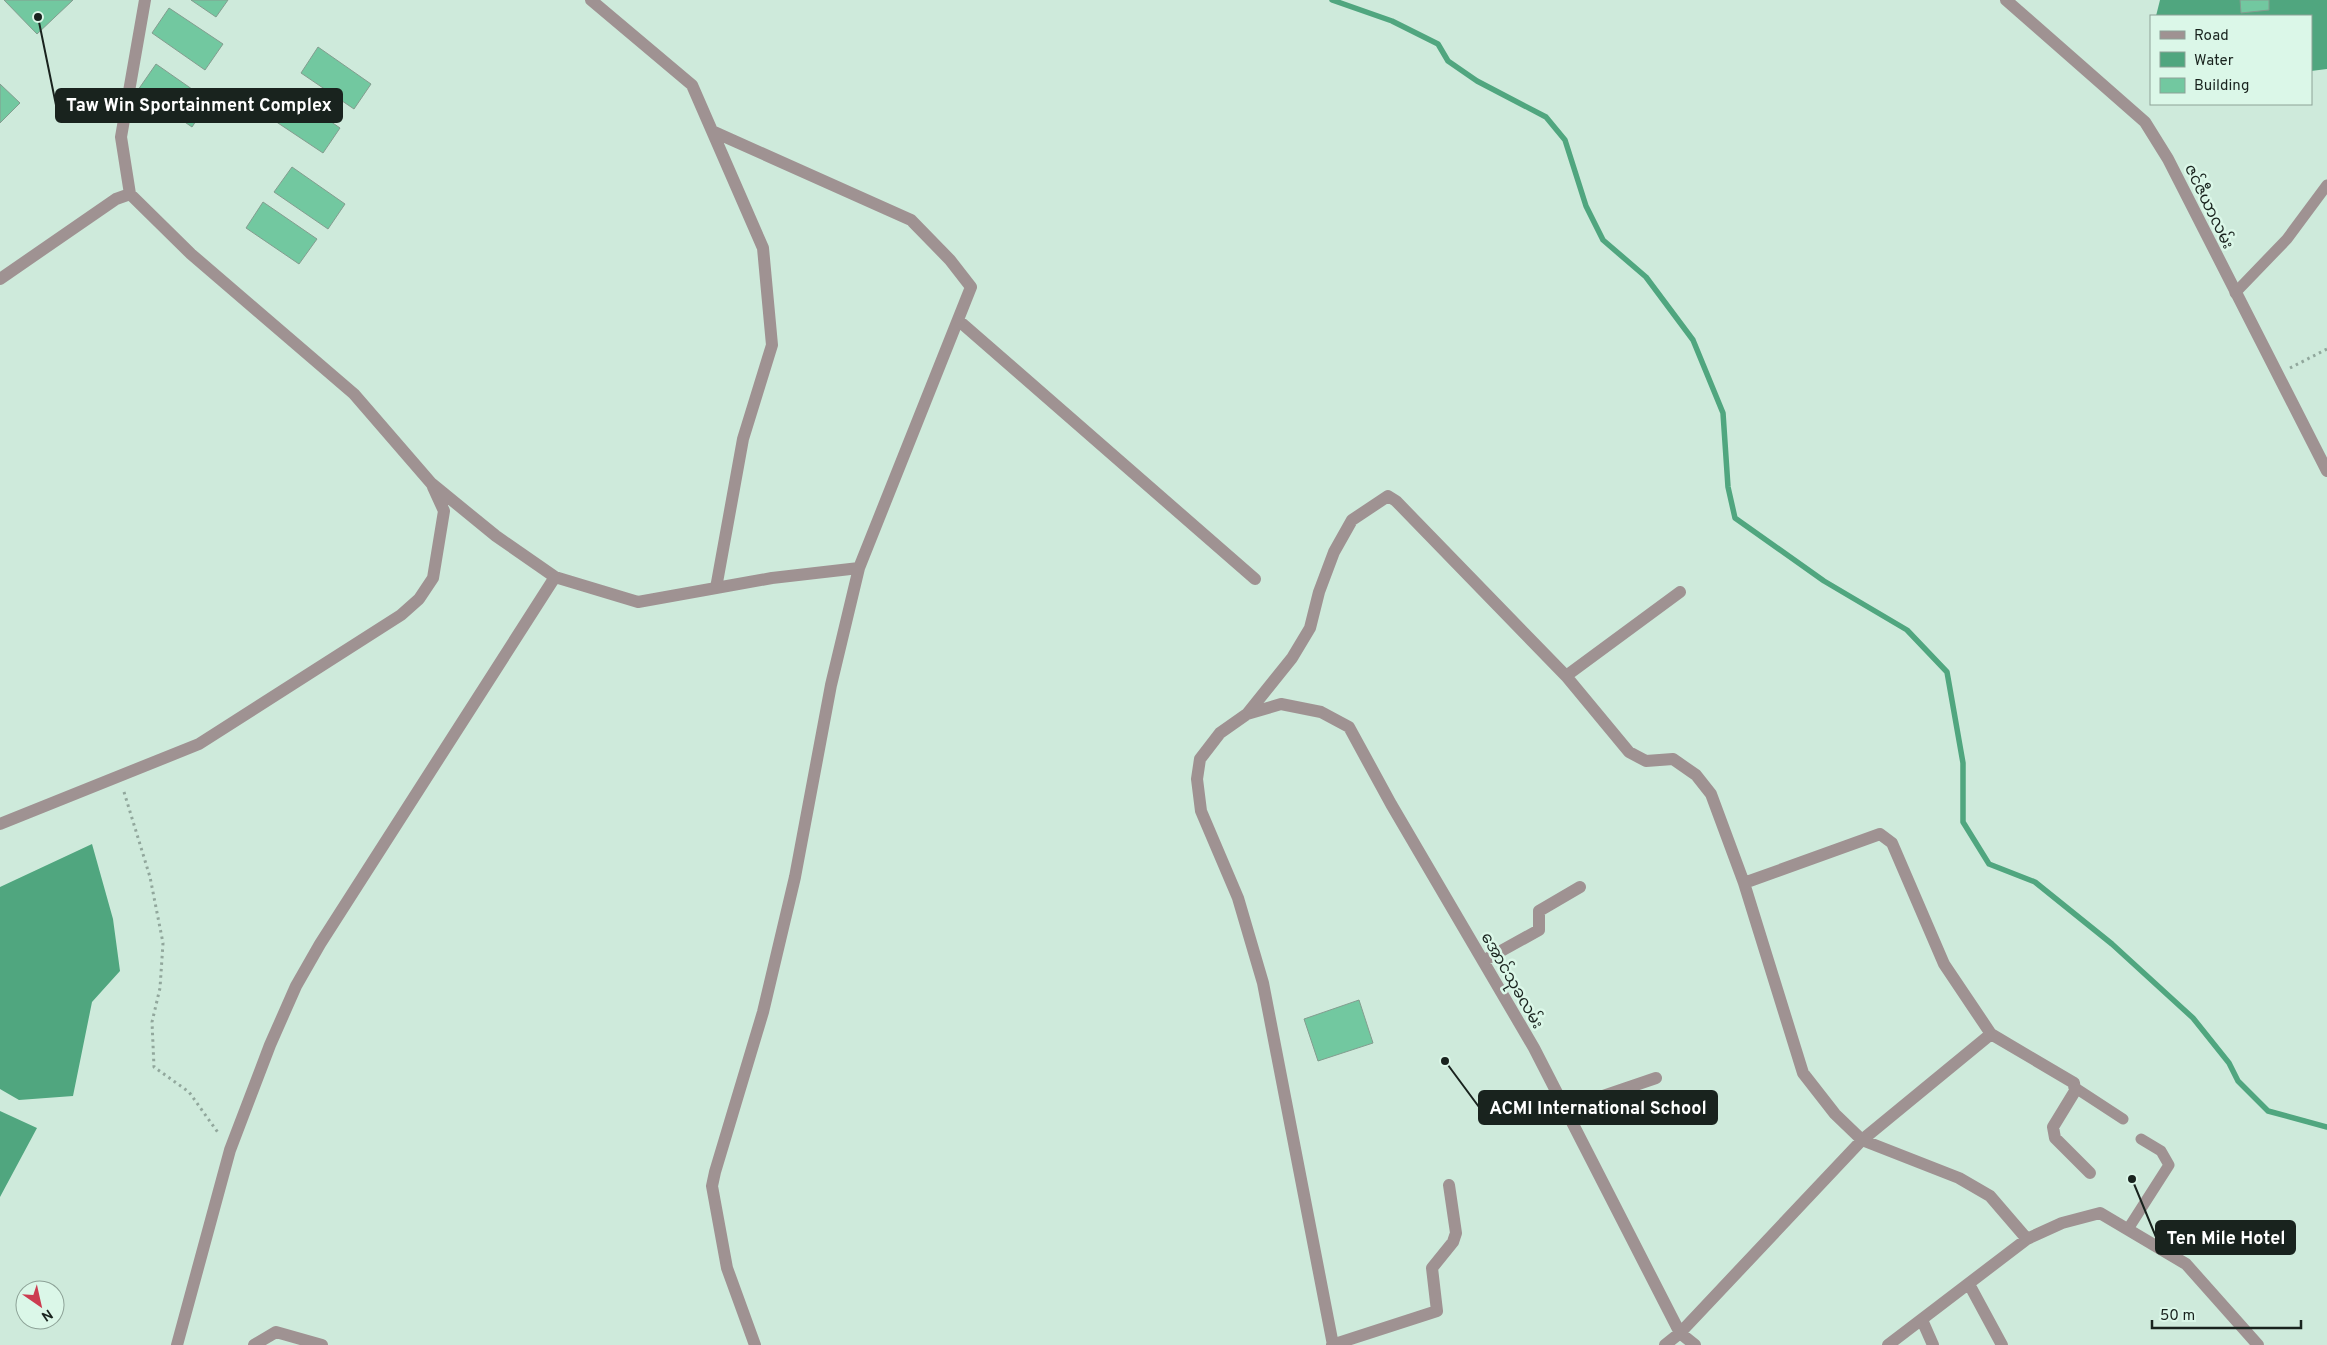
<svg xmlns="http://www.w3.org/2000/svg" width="2327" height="1345" font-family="Overpass,'Noto Sans Myanmar',sans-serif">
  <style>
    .water { fill: #50a67f }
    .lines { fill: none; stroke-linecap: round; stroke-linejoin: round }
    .stream { stroke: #50a67f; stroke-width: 5.5 }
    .building { fill: #72c8a0; stroke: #839d8f }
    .path { stroke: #91a79c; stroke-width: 3; stroke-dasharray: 2.5 4; stroke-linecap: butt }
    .service { stroke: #9f9292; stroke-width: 11 }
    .minor { stroke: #9f9292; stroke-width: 12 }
    .labels { text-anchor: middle; stroke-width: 5; stroke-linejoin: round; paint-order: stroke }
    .street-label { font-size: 16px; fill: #19231e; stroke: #dbf7e8 }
    .leader { fill: none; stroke: #19231e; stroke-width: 2 }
    .callout-dot { fill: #19231e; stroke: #dbf7e8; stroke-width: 2 }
    .callout { fill: #19231e; stroke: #19231e; stroke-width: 2 }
    .callout-label { font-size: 18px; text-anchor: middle; font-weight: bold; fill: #fff }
  </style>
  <rect width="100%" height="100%" fill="#ceeadb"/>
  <path class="water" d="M2160,0h167v69l-16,2v-55h-155z
    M92,844l21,75 7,52 -28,31 -19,94 -54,4 -19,-11v-202z
    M0,1111l37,17 -37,69z"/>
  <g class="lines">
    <path class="stream" d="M1332,0l60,21 46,23 10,17 29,20 69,36 19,23 21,66 17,34 43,37 47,63 30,73 5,74 7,31 89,63 83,49 40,42 16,91v59l26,42 46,18 77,62 81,74 36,45 9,18 30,30 59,16"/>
  </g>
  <path class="building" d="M4,0h69l-36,34z
    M191,0h37l-12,17z
    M2240,0h29v10l-28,3z
    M169,8l54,36 -18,26 -53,-37z
    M318,47l53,37 -17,25 -53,-36z
    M156,64l53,37 -17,26 -54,-37z
    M0,84l20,19 -20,20z
    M287,91l53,37 -17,25 -54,-36z
    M292,167l53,37 -17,25 -54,-37z
    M263,202l54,37 -18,25 -53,-36z
    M1359,1000l14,43 -55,18 -14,-42z"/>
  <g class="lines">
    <path class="path" d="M2290,368l37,-19
      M124,792l26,85 13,66 -3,45 -8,34 2,45 35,25 30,42"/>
    <path class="service" d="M2235,293l52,-54 40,-54
      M2074,1087l49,32
      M2128,1229l41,-64 -8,-14 -20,-12"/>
    <path class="minor" d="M591,0l101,85 71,163 9,97 -29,94 -27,149 56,-10 87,-10 -28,117 -36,192 -32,135 -48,160 -3,14 15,82 28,77
      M2006,0l139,122 23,37 159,312
      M712,131l199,89 39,40 21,27 -112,281
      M130,194l-9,-57 24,-137
      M0,279l116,-80 14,-5 61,60 163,140 77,89 65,53 59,41 83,25 78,-14
      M958,320l297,259
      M1566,676l114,-84
      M1247,714l34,-10 40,8 28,15 42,77 143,244 146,285 15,12
      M0,824l199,-80 202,-129 18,-16 14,-21 11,-67 -11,-24
      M1744,883l136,-49 12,9 52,121 47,70 83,49 1,8 -22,36 2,11 35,35
      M1483,961l56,-31v-19l41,-24
      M1565,1109l91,-31
      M1969,1284l33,61
      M1922,1320l11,25
      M177,1345l53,-195 40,-105 26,-59 24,-42 235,-367
      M254,1345l22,-13 46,13
      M1332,1345l105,-34 -5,-43 21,-26 3,-9 -7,-48
      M1333,1345l-70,-362 -25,-85 -37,-87 -4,-32 3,-20 20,-26 27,-19 45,-56 18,-30 9,-36 15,-40 18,-32 36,-24 8,5 170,175 63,76 17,9 27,-2 23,16 15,19 33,89 59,190 32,41 27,26 97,38 31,18 37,43
      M1665,1345l15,-12 182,-193 129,-106
      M1888,1345l139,-106 35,-16 38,-10 86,51 72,81"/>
  </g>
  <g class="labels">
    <g class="street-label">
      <text transform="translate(2210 206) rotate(64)" y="6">ဇင်ဇီယာလမ်း</text>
      <text transform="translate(1513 980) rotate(60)" y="6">အောင်သုခလမ်း</text>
    </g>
  </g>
  <path class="leader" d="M38 17L56 105M1445 1061L1479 1107M2132 1179L2156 1237"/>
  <g class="callout-dot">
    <circle cx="38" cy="17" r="5"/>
    <circle cx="1445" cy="1061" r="5"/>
    <circle cx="2132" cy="1179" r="5"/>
  </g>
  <g class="callout">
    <rect x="56" y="89" width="286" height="33" rx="5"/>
    <rect x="1479" y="1091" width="238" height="33" rx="5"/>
    <rect x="2156" y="1221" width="139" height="33" rx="5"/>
  </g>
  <g class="callout-label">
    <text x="199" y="111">Taw Win Sportainment Complex</text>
    <text x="1598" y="1114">ACMI International School</text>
    <text x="2226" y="1244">Ten Mile Hotel</text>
  </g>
  <rect x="2150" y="15" width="162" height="90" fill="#dbf7e8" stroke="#8da297"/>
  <rect x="2160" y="31" width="25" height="8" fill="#9f9292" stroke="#8da297"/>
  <text x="2194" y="40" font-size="15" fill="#19231e">Road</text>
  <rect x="2160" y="52" width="25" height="15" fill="#50a67f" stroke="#8da297"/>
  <text x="2194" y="65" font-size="15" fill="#19231e">Water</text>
  <rect x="2160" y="78" width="25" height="15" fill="#72c8a0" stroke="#8da297"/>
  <text x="2194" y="90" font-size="15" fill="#19231e">Building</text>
  <g transform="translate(40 1305) rotate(146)"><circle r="24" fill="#dbf7e8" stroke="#8da297"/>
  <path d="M0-4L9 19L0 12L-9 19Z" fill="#cc3c50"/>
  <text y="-8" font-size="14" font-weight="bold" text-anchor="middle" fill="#19231e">N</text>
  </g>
  <path d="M2152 1320v8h149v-8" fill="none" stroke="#19231e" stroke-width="2.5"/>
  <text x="2160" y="1320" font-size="15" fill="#19231e" stroke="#dbf7e8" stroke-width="4" paint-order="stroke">50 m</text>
</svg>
